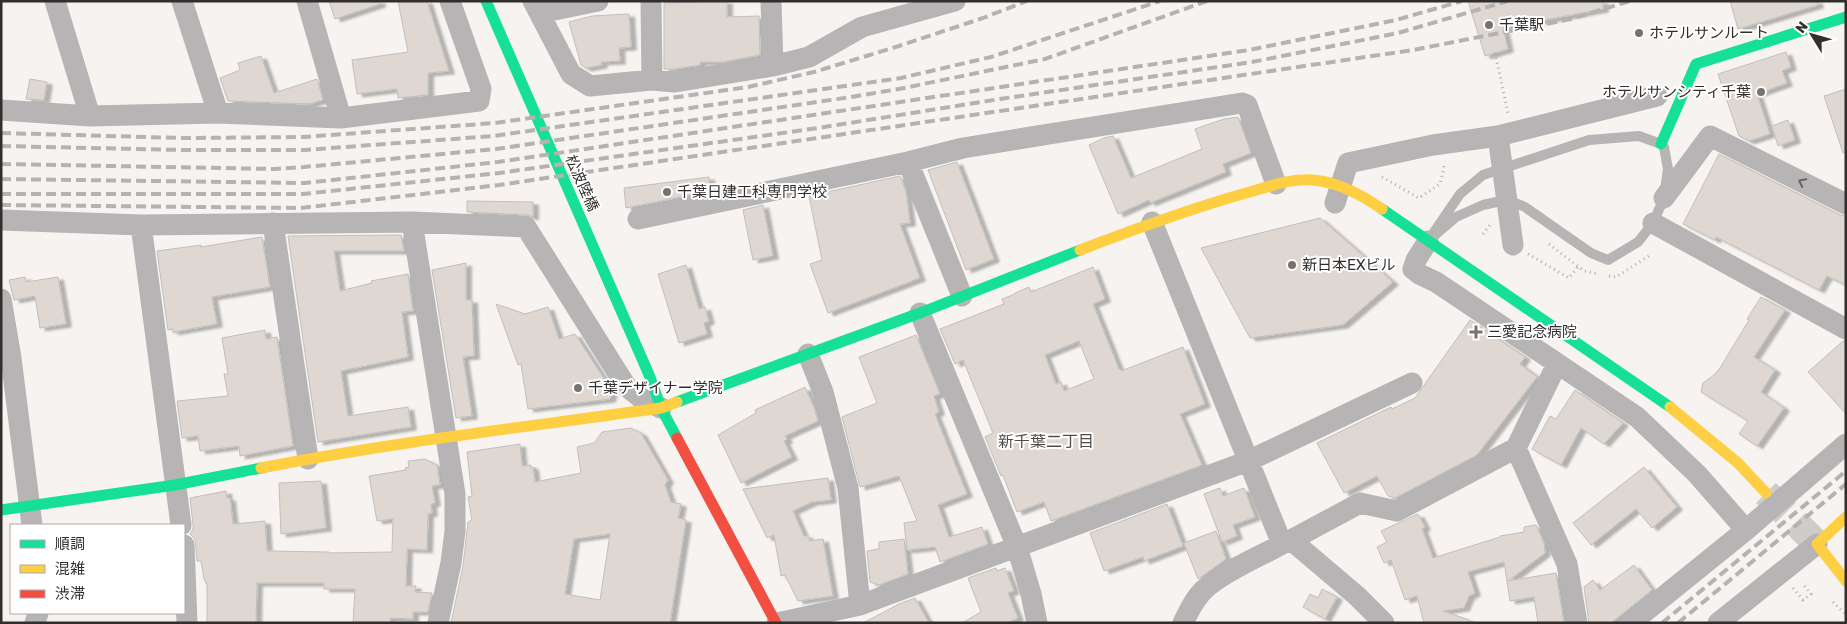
<svg xmlns="http://www.w3.org/2000/svg" width="1847" height="624" font-family="Rubik,'Noto Sans JP',sans-serif">
  <style>
    .building { fill: #dfd8d2; stroke: #c1bfbd; fill-rule: evenodd; filter: url(#shadow) }
    .lines { fill: none; stroke-linecap: round; stroke-linejoin: round }
    .secondary-tunnel { stroke: #cfccc9; stroke-width: 28; stroke-dasharray: 28 14; stroke-linecap: butt }
    .path { stroke: #b0afaf; stroke-width: 3; stroke-dasharray: 1 4; stroke-linecap: butt }
    .lane { stroke: #b6b4b4; stroke-width: 10 }
    .street { stroke: #b6b4b4; stroke-width: 21 }
    .fast { stroke: #16e098; stroke-width: 11 }
    .slow { stroke: #ffcf43; stroke-width: 11 }
    .jam { stroke: #f24e42; stroke-width: 11 }
    .rail { stroke: #b5b2b2; stroke-width: 4; stroke-dasharray: 10 5; stroke-linecap: butt }
    .oneway { stroke: #666463 }
    .poi-dot { fill: #767371; stroke: #fff; stroke-width: 2 }
    .labels { text-anchor: middle; stroke-width: 4; stroke-linejoin: round; paint-order: stroke }
    .poi-label { font-size: 15px; fill: #312e2d; stroke: #fff; text-anchor: start }
    .street-label { font-size: 15px; fill: #312e2d; stroke: #fff }
    .neighbourhood-label { font-size: 16px; fill: #524d49; stroke: #fff }
  </style>
  <defs>
    <filter id="shadow"><feDropShadow dx="5.5" dy="3" stdDeviation="1" flood-color="#0004"/></filter>
  </defs>
  <rect width="100%" height="100%" fill="#f6f3f0"/>
  <path class="building" d="M329,1h51v3l-45,15z
    M398,1h29l22,70 -21,2v22l-30,3 -1,-9 -40,5 -5,-34 56,-8z
    M727,1v16l32,-1 1,39 -37,7h-23v3l-25,4h-11v-66z
    M1468,1h135v8l-100,19 5,21 -23,7z
    M1730,1h87l1,4 -80,24z
    M629,14l2,33 -12,1 1,13 -19,1 1,3 -16,3 -5,-3 -12,-43 23,-6z
    M1786,52l5,15 -9,4 5,12 -30,11 13,40 -21,7 -10,-5 -21,-62z
    M261,56l13,37 43,-14 6,21 -14,4 -81,-3 -8,-23 20,-8 -2,-7z
    M30,79l17,3 -3,18 -18,-1z
    M1846,89v63l-3,1 -19,-57z
    M1238,117l13,36 -28,11 3,8 -76,31 -1,-3 -31,14 -29,-69 15,-7 9,-2 18,42 71,-29 -7,-20 29,-10z
    M1788,120l7,20 -17,6 -6,-20z
    M1719,154l121,61 6,1v69l-19,-9 -8,14 -103,-53 -1,3 -32,-16z
    M957,162l37,97 -28,11 -38,-100z
    M900,176l6,15 4,32 -10,1 20,54 -92,35 -18,-49 12,-4 -13,-64z
    M709,177l1,14 -84,17 -2,-20z
    M467,201l66,1v15l-6,-2 -60,-3z
    M763,205l10,51 -20,4 -10,-50z
    M1320,218l73,64 -50,43 -93,13 -49,-90z
    M401,235l3,16h-70l6,40 32,-8 -1,-2 37,-7 5,37 -11,1 6,45 -67,14 7,45 60,-9 3,20 -93,15 -30,-206z
    M262,237l8,50 -58,10 5,27 -44,8v-3l-5,1 -11,-79 44,-6v2z
    M466,263v37h6l2,56 -11,1 9,59 -16,2 -24,-148z
    M686,265l13,44 6,-2 4,14 -5,2 3,11 -28,9 -21,-69z
    M1093,267l12,32 -12,5 26,65 1,-1 1,3 62,-24 22,57 -25,10 22,51 -151,56 -7,-19 -27,10 -14,-37 -2,1 -16,-39 8,-4 -30,-73 -8,4 -15,-35 64,-25 -2,-5 13,-5v-1l14,-6 2,5zM1079,341l15,38 -30,12 -3,-9 -5,2 -11,-29z
    M25,277l1,5 32,-5 8,47 -26,4 -5,-32 -21,4 -5,-20z
    M1761,297l24,13 -31,47 21,13 -14,22 23,16 -27,38 -18,-12 9,-13 -47,-29 2,-9 11,-8 6,-7 29,-48 -2,-1z
    M496,304l29,10 23,-7 11,32 16,-5 37,57 -2,8 -82,10 -7,-45 -3,1z
    M1470,320l55,37 -5,7 17,13 -60,78 -82,43 -7,-2 -11,-20 -33,17 -27,-50 74,-36 1,2 23,-11z
    M265,330l1,9 11,-2 16,109 -53,10 -1,-10 -39,5 -2,-15 -16,2 -5,-37 51,-5 -4,-22h4l-6,-36z
    M916,335l24,59 -6,2 5,16 -4,2 32,80 -29,11 11,32 33,-10 6,17 -48,18 -5,-15 -28,3 -3,-27 13,-2 -18,-45 -39,11 -18,-70 35,-14 -18,-46z
    M1843,341h3v73l-38,-42z
    M805,387l9,20 4,14 -33,15 2,4 -3,1 8,16 -51,26 -23,-48 38,-22 -1,-3z
    M1575,390l48,33 -19,21 -23,-16 -20,37 -29,-16 18,-33 6,3z
    M631,428l10,5 27,47 -3,5 6,17 10,2 -3,14 8,2 -16,103h-219l12,-57 5,-44 4,-2 -4,-23 4,-1 -5,-44 53,-8 2,22 9,-1v3l2,-1 2,15 46,-9 -4,-26 17,-4 8,-11zM610,534l-10,66 -35,-6 9,-55z
    M425,459l12,6 3,20 -8,1 3,17 -4,1 1,9 -4,1 -1,36 -20,-1 -1,37h10l-1,6 17,1 -4,19h-15v7l-23,-1v5h-37l2,-34h-31v-6h-67l-1,40h-49v-38l-3,-6 -3,-18h-4l-2,-22 -5,-5 3,-5v-5l-3,-26 36,-7 1,7h3l3,26 32,-3 2,30 62,1v1l63,-1 1,-33 -16,2 -8,-45 37,-6 -1,-2 4,-1 -1,-6z
    M1644,467l33,40 -25,21 -16,-19 -45,36 -18,-22z
    M828,478l3,22 -19,2 -19,9 11,25 3,-1 3,6 13,-2 10,57 -35,5 -13,-26 -4,1 -7,-41 -7,3 -24,-49z
    M321,481l5,47 -45,6 -2,-51z
    M1220,488l3,8 21,-8 11,29 -22,8 4,11 -15,6 -18,-48z
    M1167,504l16,42 -39,15 -1,-4 -39,14 -14,-38z
    M1418,514l7,13 -3,2 11,29 67,-21v-1l24,-4v-5l12,-2 8,18 1,10 -37,28 48,-8 8,50h-26l-4,-26 -24,4 -6,-39 -36,10 7,21 -6,3 -5,12 -21,3 26,9v3h-45l-7,-27 -12,4 -14,-40 -7,3 -7,-16 10,-5 -6,-11z
    M1216,531l10,28 -28,20 -14,-36z
    M904,539l4,35 -29,11 -9,-3 -3,-31 12,-2v-7z
    M1634,565l18,25 -41,33h-22l-5,-36 9,-7 7,10z
    M996,568l1,3 8,-3 9,23 -6,2 10,25 -11,5h-45l19,-11 -13,-34z
    M1322,589l15,8 -12,22 -22,-12 7,-13 8,4z
    M915,598l14,25h-66l36,-19z"/>
  <g class="lines">
    <path class="secondary-tunnel" d="M1766,493l51,51"/>
    <path class="path" d="M1495,53l13,60
      M1382,177l37,21 21,-14 4,-16 -1,-5
      M1483,234l7,-9
      M1549,244l35,27 14,3
      M1528,254l41,24 9,-11
      M1609,276l7,1 36,-23
      M1793,588l10,12 8,-6 -9,-11
      M1833,602l13,13"/>
    <path class="lane" d="M1639,136l22,8 3,3 4,22 -4,29 -11,25 -15,19 -30,18 -17,-7 -66,-46 -12,-5 -12,-1 -18,4 -27,12 -28,24 32,-47 23,-19 106,-35z"/>
    <path class="street" d="M55,1l35,115
      M182,1l36,112
      M307,1l34,117
      M533,1l38,73 19,12 62,-6 23,2 98,-16 36,-9 53,-30 93,-26
      M651,1l1,79
      M771,1l2,65
      M540,13l58,-12
      M1,110l89,6 128,-3 123,5 138,-17 2,-12 -31,-88
      M1498,136l159,-40
      M908,162l54,134
      M1664,198l46,-62 136,68
      M1335,203l13,-40 85,-18 65,-9 15,109
      M638,219l270,-57 55,-14 279,-45 5,2 29,79
      M1,220l140,5 271,-3 114,5 100,159 15,12 20,10
      M412,222l43,272v37l-4,32 -13,60
      M1152,222l130,322 9,-4 66,56 27,27
      M273,223l35,236
      M1653,223l193,106
      M141,225l40,300
      M1428,241l-12,19 -3,9 6,5 17,8 201,135 60,57 49,56
      M1,299l10,59 21,167
      M920,313l97,234 14,47 6,29
      M808,354l15,38 25,96 12,117
      M1516,448l51,116 10,59
      M1291,540l69,-37 37,8 119,-63 41,-84
      M184,545l3,78
      M35,623l3,-10
      M777,623l83,-18 388,-144 164,-78
      M1183,623c6,-13 13,-27 24,-36 22,-18 50,-29 75,-43
      M1631,623l115,-93 100,-86
      M1718,623l99,-79"/>
    <path class="fast" d="M486,1l164,376 11,31 16,30
      M1661,144l35,-80 150,-47
      M1382,209l288,198
      M677,402l243,-89 160,-63
      M1,510l174,-25 86,-17"/>
    <path class="slow" d="M1080,250c55,-21 109,-41 166,-57 22,-6 44,-15 67,-13 25,2 49,15 69,29
      M1670,407l68,56 28,30
      M261,468c132,-26 266,-41 400,-60l16,-6
      M1846,517l-29,27 29,37"/>
    <path class="jam" d="M677,438l99,185"/>
    <path class="rail" d="M1,133l180,5 122,-1 192,-14 253,-36 66,-15 85,-26 84,-28 44,-17
      M1,146l181,4h123l188,-14 408,-58 90,-21 169,-56
      M1,164l274,5 29,-2 192,-18 355,-52 48,-8 146,-30 162,-58
      M1,179l304,4 193,-21 751,-112 147,-30 66,-19
      M1,194h302l196,-21 319,-45 182,-29 252,-37 146,-29 110,-32
      M1,205l300,3 198,-23 914,-135 158,-31 59,-18
      M1662,623l184,-152
      M1678,623l168,-139"/>
  </g>
  <defs><path id="oneway-chevron" d="M-2-3.5L2.5 0L-2 3.5" fill="none" stroke-width="1.6" stroke-linecap="round" stroke-linejoin="round" transform="scale(1.25)"/></defs>
  <use class="oneway" href="#oneway-chevron" transform="translate(1802 182) rotate(-153)"/>
  <g class="poi-dot">
    <circle cx="1489" cy="25" r="5"/>
    <circle cx="1639" cy="33" r="5"/>
    <circle cx="1761" cy="92" r="5"/>
    <circle cx="667" cy="192" r="5"/>
    <circle cx="1292" cy="265" r="5"/>
    <path d="M1473.5 324.5h5v5h5v5h-5v5h-5v-5h-5v-5h5z"/>
    <circle cx="578" cy="388" r="5"/>
  </g>
  <g class="labels">
    <g class="poi-label">
      <text x="1499" y="30">千葉駅</text>
      <text x="1649" y="38">ホテルサンルート</text>
      <text x="1751" y="97" text-anchor="end">ホテルサンシティ千葉</text>
      <text x="677" y="197">千葉日建工科専門学校</text>
      <text x="1302" y="270">新日本EXビル</text>
      <text x="1487" y="337">三愛記念病院</text>
      <text x="588" y="393">千葉デザイナー学院</text>
    </g>
    <g class="street-label">
      <text transform="translate(582 183) rotate(66)" y="5">松波陸橋</text>
    </g>
    <g class="neighbourhood-label">
      <text x="1046" y="447">新千葉二丁目</text>
    </g>
  </g>
  <rect width="1847" height="624" fill="none" stroke="#312e2d" stroke-width="5"/>
  <rect x="10" y="524" width="175" height="90" fill="#ffffff" stroke="#adabab"/>
  <rect x="20" y="540" width="25" height="8" fill="#16e098" stroke="#adabab"/>
  <text x="55" y="549" font-size="15" fill="#312e2d">順調</text>
  <rect x="20" y="565" width="25" height="8" fill="#ffcf43" stroke="#adabab"/>
  <text x="55" y="574" font-size="15" fill="#312e2d">混雑</text>
  <rect x="20" y="590" width="25" height="8" fill="#f24e42" stroke="#adabab"/>
  <text x="55" y="599" font-size="15" fill="#312e2d">渋滞</text>
  <g transform="translate(1812 35) rotate(307)" stroke="#ffffff" stroke-width="4" paint-order="stroke">
  <path d="M0-4L9 19L0 12L-9 19Z" fill="#312e2d"/>
  <text y="-8" font-size="14" font-weight="bold" text-anchor="middle" fill="#312e2d">N</text>
  </g>
</svg>
